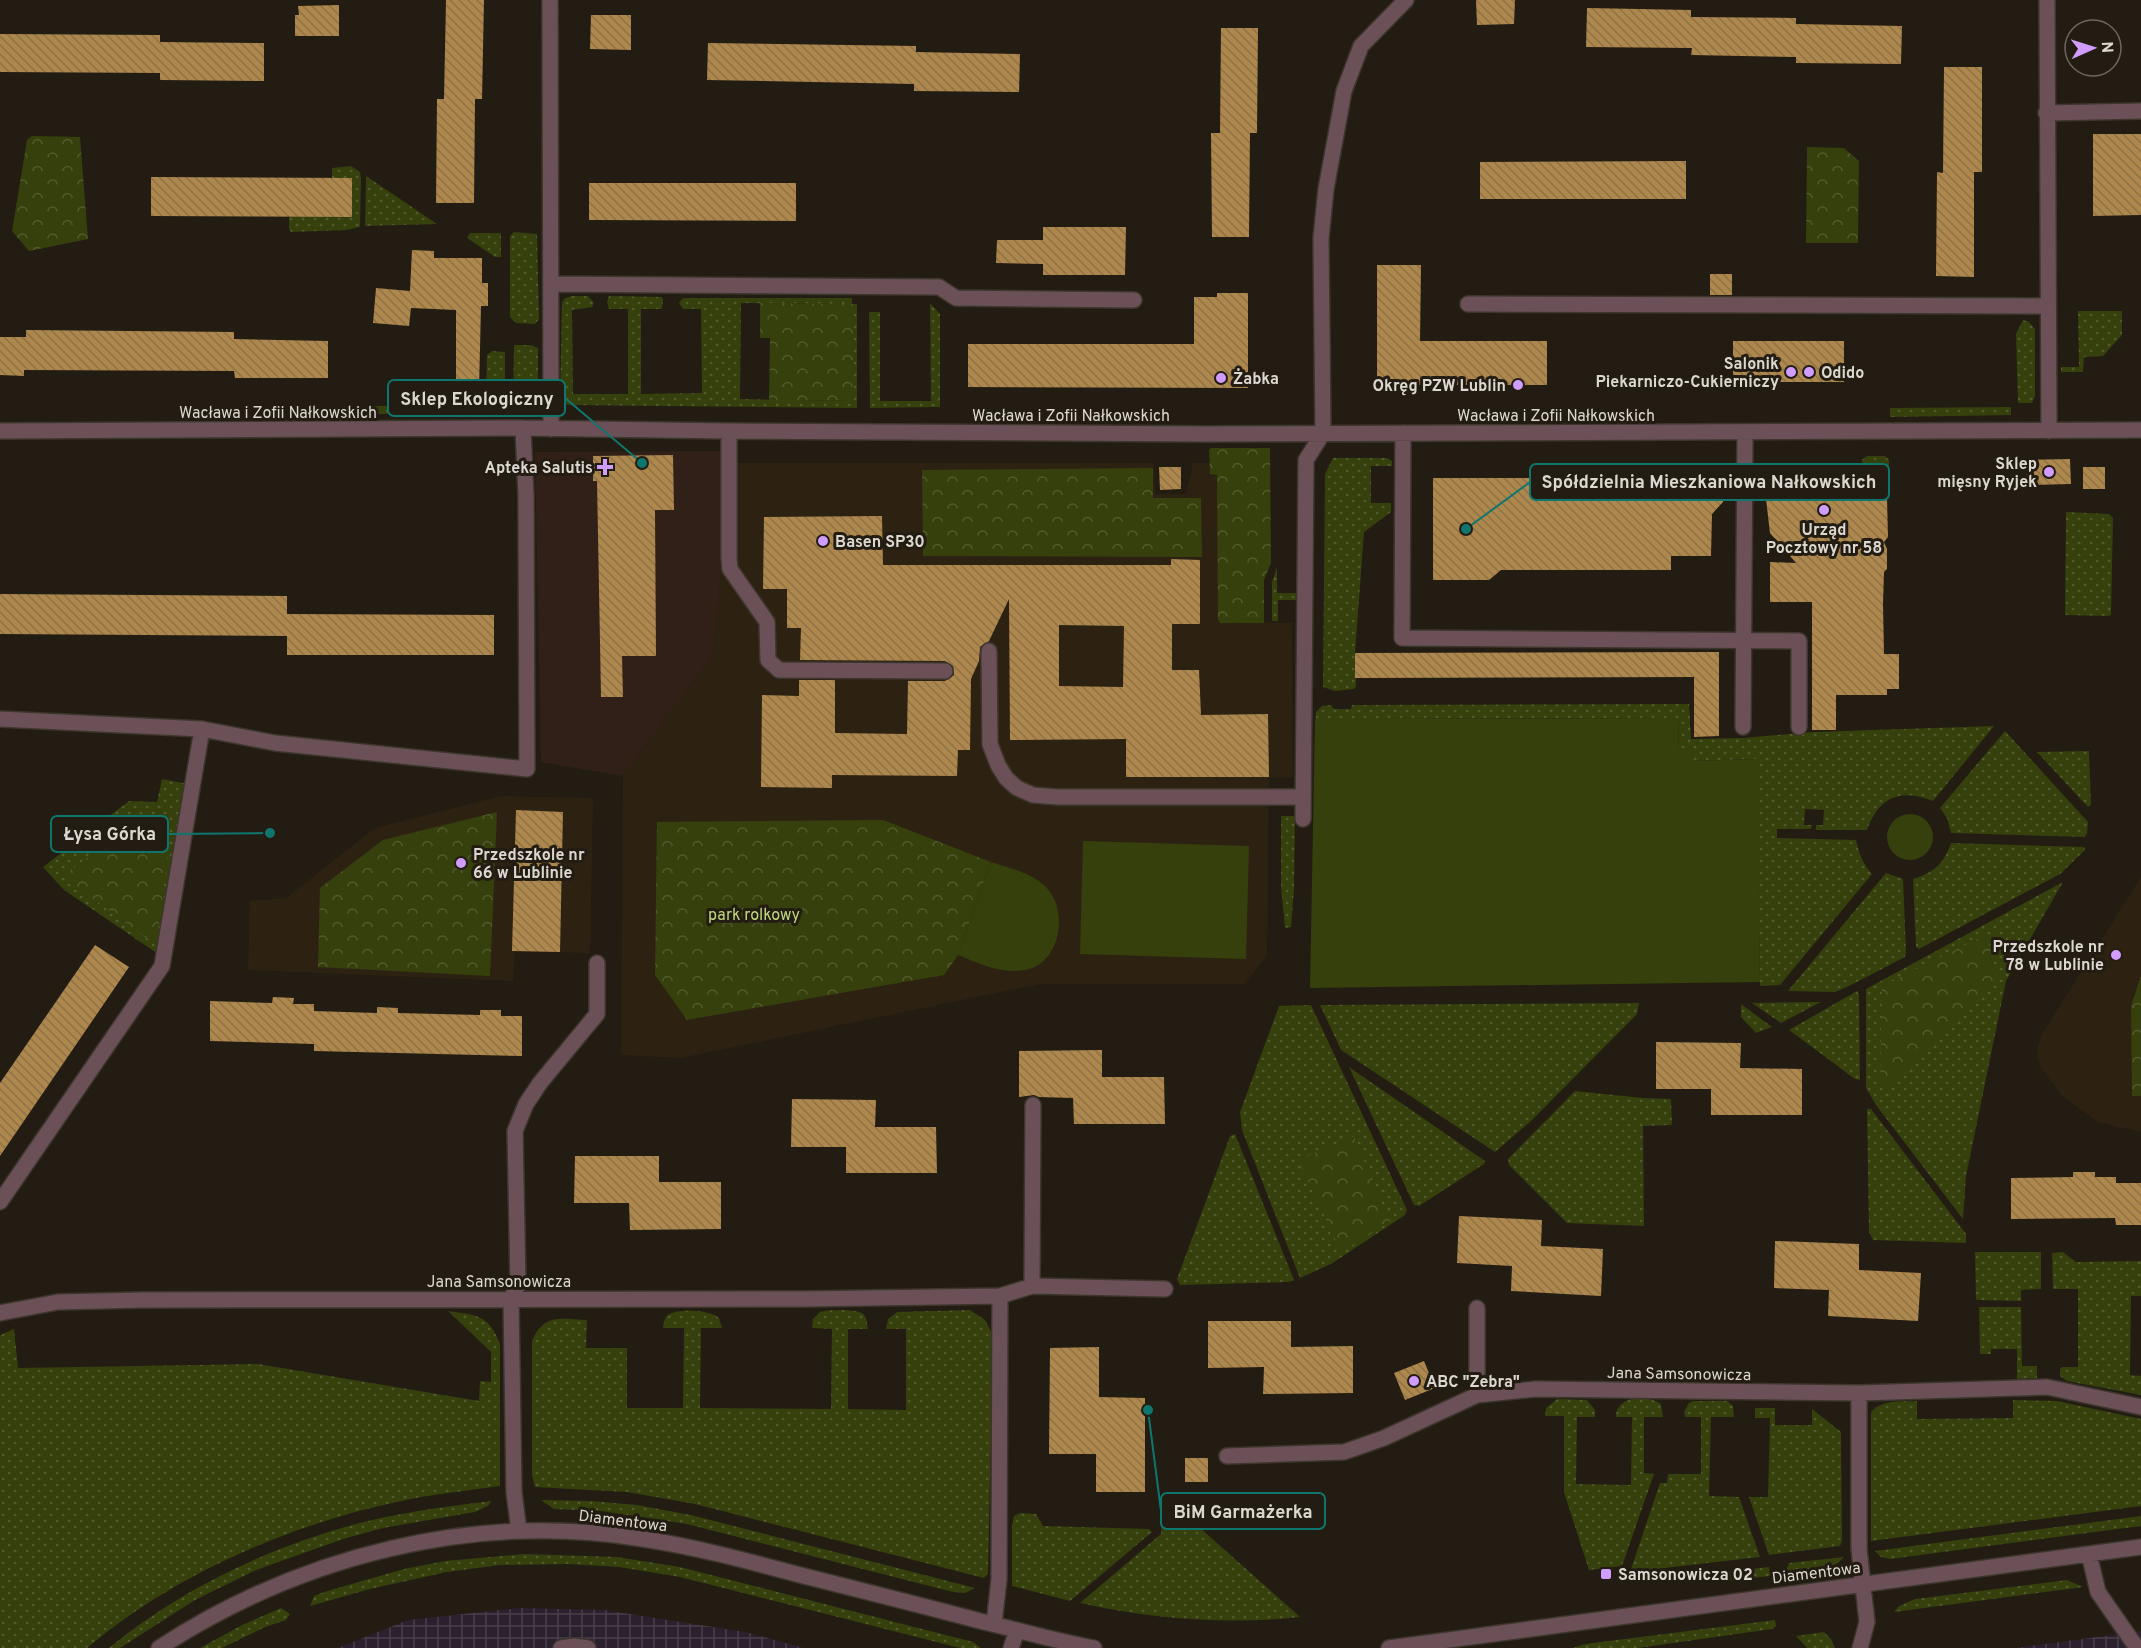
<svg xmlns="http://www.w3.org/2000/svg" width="2141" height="1648" font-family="Overpass,sans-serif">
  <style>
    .commercial { fill: #312018 }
    .industrial { fill: url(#industrial-grid) }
    .built { fill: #2d2211 }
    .grass { fill: url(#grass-dots) }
    .park { fill: url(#park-crowns) }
    .garden { fill: #35400c }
    .building { fill: url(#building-back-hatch); fill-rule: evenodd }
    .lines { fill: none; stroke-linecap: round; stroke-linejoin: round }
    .minor-casing { stroke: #3d362d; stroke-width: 18 }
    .minor { stroke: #6c5058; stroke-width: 15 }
    .poi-dot { fill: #d09dfe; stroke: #231c12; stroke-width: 2 }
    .labels { text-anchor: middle; stroke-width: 6; stroke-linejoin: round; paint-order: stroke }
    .poi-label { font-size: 16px; font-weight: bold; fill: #dcd7d0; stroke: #231c12; text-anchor: start }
    .street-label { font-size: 16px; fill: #dcd7d0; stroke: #231c12 }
    .park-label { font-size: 16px; fill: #c1d97e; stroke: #231c12 }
    .leader { fill: none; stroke: #0f766e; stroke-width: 2 }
    .callout-dot { fill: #0f766e; stroke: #231c12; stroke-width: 2 }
    .callout { fill: #231c12; stroke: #0f766e; stroke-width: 2 }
    .callout-label { font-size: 18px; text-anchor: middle; font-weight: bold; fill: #dcd7d0 }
  </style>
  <defs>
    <pattern id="industrial-grid" width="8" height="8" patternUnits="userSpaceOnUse" patternTransform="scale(1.5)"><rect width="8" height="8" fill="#2b202e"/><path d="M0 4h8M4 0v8" fill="none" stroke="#49404b"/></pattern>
    <pattern id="grass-dots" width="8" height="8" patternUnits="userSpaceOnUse" patternTransform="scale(1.5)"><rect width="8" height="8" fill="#35400c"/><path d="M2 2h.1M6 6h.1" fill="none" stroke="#525b2e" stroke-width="1.8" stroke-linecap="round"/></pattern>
    <pattern id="park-crowns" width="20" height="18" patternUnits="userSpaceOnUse" patternTransform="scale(1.5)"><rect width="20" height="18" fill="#35400c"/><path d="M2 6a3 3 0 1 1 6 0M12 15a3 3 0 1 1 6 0" fill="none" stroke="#525b2e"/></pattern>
    <pattern id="building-back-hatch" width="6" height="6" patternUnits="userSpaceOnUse" patternTransform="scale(1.5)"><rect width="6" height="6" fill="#ae874d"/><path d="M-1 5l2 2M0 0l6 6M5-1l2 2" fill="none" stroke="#8e7248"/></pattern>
  </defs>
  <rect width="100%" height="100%" fill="#231c12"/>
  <path class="commercial" d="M720,451l2,107 -8,96 -91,122 -82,-14 -6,-310z"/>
  <path class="industrial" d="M520,1608l84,2 141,22 59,16h-466l70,-28z
    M2141,1631v17h-125z"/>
  <path class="built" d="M738,463h416l1,31h31l7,-31h77l1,100 -7,17v42l28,1 1,154 -24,1 -2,178 -23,28h-204l-359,74 -60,-3 2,-279 91,-122 8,-96 14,-1z
    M501,796l92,2 -3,155 -75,-2 -2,30 -265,-11 2,-69 36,-3 89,-70z
    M2141,877v255l-43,-10 -36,-26 -21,-28 -4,-11 1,-11 4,-12z"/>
  <path class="grass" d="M351,166l9,6 1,6 -1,49 -14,3 -55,2 -2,-3v-12l43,-39v-10z
    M366,176l71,48 -72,2z
    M514,232l23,2 2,85 -4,5 -19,-1 -6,-6v-81z
    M470,233h31v24h-6l-28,-19z
    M571,296h17l6,7 -2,4 -20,3 1,84h55v-85h-19l-2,-7 2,-6 53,1 1,3 -1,9h-21v85l61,-1 -1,-84h-18l-4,-6 4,-5h169v6l-111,-1 -1,96 113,2 1,-97h3v104l-289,-3 -8,-4 2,-98 2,-4z
    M930,303l10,11v93l-70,1 -1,-96h11v89h51z
    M2078,311h44v24l-19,21 -19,1 -1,15h-22v-5h18z
    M2023,320l6,2 6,7v67l-3,7h-14l-2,-69z
    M514,345h17l7,3v45l-3,12 -22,-1z
    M492,351l13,1v53h-7l-12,-6 1,-44z
    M341,406h87l1,7 -88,2z
    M2011,407v8l-121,2v-9z
    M1867,456h18l4,4v23h-19v-7h-8v-16z
    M1333,458h54l5,3v5h-21v37h20v9l-27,20 -9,121 1,34 -2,2 -19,2 -12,-4 2,-213z
    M2066,512l43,2 4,4 -2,97 -2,1 -44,-1z
    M1277,567v26h19v7h-18v21h-6v-39z
    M1689,704l2,35 52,-1 71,-6 180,-6 -61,75c-33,-13 -54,-4 -66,29h-51v-5h7l1,-15 -19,-1 -1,16h8l-1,4h-34v9l79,2c3,14 7,24 16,34l-92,111 -20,1 -4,-227 -62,2 -15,-10 -1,-33 -336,1 -27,13 1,-20 6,-6 9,-1 3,4h17l1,-4z
    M2005,731l83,91 -1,12 -3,3 -133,-4 -4,-15 -7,-10z
    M2089,751l2,54 -3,2 -51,-55z
    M162,779l31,6 -29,173 -100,-68 -21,-23 86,-66 28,1z
    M1281,816h14l-1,73 -3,38 -6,1 -4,-41z
    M1951,843l133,4 1,3 -25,24 -141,75 -3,-2 -3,-68c20,-6 31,-15 38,-36z
    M1886,873l17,6 3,74 -1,4 -58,30 -12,5 -47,-1z
    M2063,882l-57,99 -40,195 -3,43 -87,-114 -10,-17v-99z
    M1857,991l2,3 1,86 -5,-1 -66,-49z
    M1821,1002l-40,21 -29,-20z
    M1639,1003l-2,11 -105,106 -37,32 -154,-102 -21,-45z
    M1741,1004l31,23 -16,6 -15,-16z
    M1311,1005l96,205 -2,5 -74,49 -31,14 -58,-148 -2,-18 39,-106z
    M1349,1067l136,94 -1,3 -65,42 -5,-1z
    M1575,1091l68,7 28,1 1,26 -29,1 1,100 -77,-3 -58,-58 -1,-6z
    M1867,1109h4l95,125v9l-93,-3 -4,-8z
    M1235,1134l59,146 -6,2 -108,3 -3,-6 53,-143z
    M1975,1252h66v37l-20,1v11l-45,-1z
    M2063,1252l13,10 65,-1v35h-10l-1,79 11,1v19l-74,-14 -7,-5v-7l2,-2h16v-78h-25l-1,-36z
    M1979,1307h42l1,59h15v12l-20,1v-30h-26v5h-11z
    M970,1310l15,10 8,15 -5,238 -4,5 -289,-74 -68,-12 -92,-5 -3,-12v-134c12,-28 29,-22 55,-21l-1,28h41v60h56l1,-80h-21c1,-5 1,-10 5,-13 9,-7 44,-5 51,3l3,10h-21l-1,80 131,1 1,-80 -20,-1 1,-9 7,-7c8,-2 37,-4 44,3 3,3 3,9 4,14h-20v80l58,1v-81h-20l2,-10 9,-7z
    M448,1311c29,4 41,4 52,33v142c-34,5 -69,8 -103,16 -109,23 -225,74 -310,146h-87v-313l14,-6 4,39 240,-4 221,37 1,-20 11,1v-30z
    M1557,1399l30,1 8,10v7h-18l-1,67 55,1 1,-68h-16c0,-22 32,-22 45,-13l2,13h-19v56l10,1 -32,92 -33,4 -25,-78v-76h-19l1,-8z
    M2013,1400l44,1 84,18v87l-270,35v-129c12,-13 29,-10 46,-11v18l96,-1z
    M1693,1401h34l6,5 1,11h-23l-2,79 30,1 21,60 -130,15 30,-89h7l1,-9h33v-57h-16l-1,-5 5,-9z
    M1755,1408h20v17h37v-16l29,23 1,109 -2,5 -71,9 -20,-58h19l2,-79h-15z
    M1163,1495l137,122c-73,8 -148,2 -220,-14l81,-69z
    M541,1500l50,1 46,4 54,10 284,73 -10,5 -12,-1 -266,-68 -86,-13 -47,-2z
    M491,1501l-2,4 -14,7 -92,16 -40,11 -87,31 -61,30 -75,48h-11c78,-65 187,-114 287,-133 31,-6 63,-10 95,-14z
    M1020,1513l16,1 7,12 106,3 3,3 -82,69 -58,-15v-60l2,-10z
    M2141,1516v10l-31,4 -220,29 -9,-2 -6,-6z
    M525,1554l92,3 63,10 293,75 8,6h-21l-280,-71 -61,-10 -51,-3 -68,1 -53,7 -77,17 -60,17 4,-10 10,-4 80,-23 41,-8z
    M1844,1557c-13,16 -38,14 -57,16v-5l2,-5z
    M1769,1567l1,9 -45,5h-52v-3z
    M2067,1580l16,7 -189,25 5,-6 16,-7z
    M281,1608l9,6 -4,6 -21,7 -43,21h-22l42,-23z
    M1775,1620l1,6 -4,3 -134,19h-65l12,-4z
    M1824,1632l7,7 4,9h-28l-11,-12z"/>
  <path class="park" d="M32,136l48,1 8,102 -59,12 -17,-20 15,-91z
    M1807,147l37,1 15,13 -1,82h-52z
    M760,303l94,1v97l-85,-1 1,-62h-10z
    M1211,448h59l1,115 -7,17v43h-44l-2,-4 -1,-144 -7,-1 -1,-24z
    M1153,468v30h48l1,59 -279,-1 -1,-86z
    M497,812l-7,164 -172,-9 2,-79 63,-48z
    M883,820l108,42 -33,93 -14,20 -257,45 -32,-45 2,-153z
    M143,821l15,7 11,22 -13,95 -94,-69 67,-48z
    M1987,934l11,48 -110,104 -8,-5 2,-95z
    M2141,976v120h-9l-1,-90z
    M1354,1136l36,86 -49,30 -43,-92z"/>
  <path class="garden" d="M1678,718l1,33 14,-1 1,11 63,-2 3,223 -450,6 5,-269z
    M1887 837a23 23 0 1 1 46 0a23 23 0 1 1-46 0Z
    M1083,841l166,5 -3,113 -166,-5z
    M991,862c18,6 41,11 55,25 23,23 15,77 -21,83 -24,4 -45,-6 -67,-15z"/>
  <path class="building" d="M446,0h38l-2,99h-7l-1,104h-38l1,-104h7z
    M1476,0h39l-1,24 -37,1z
    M339,5v31h-44v-21h4l-1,-9z
    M1587,8l104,2v7l105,1v6l106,2 -1,38 -105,-1v-6l-105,-2 1,-7 -106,-1z
    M591,15h40v35l-41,-1z
    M1221,28h37l-1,105h-7l-1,104h-37l-1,-104h9z
    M0,34l160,1v7l104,1v38l-104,-1v-7l-160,-1z
    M708,43l208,3v6l104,2 -1,38 -105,-1v-7l-207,-4z
    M1944,67h38v105h-8v105l-38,-1 1,-104 6,1z
    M2093,134h48v81l-48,1z
    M1686,161v38h-206v-37z
    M151,177l201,1v39l-201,-1z
    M589,183h207v38l-207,-1z
    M1043,227h83l-1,48h-82v-11l-47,-1 1,-23h46z
    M412,250l22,1v7h48v25h6v23h-7l-2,85h-23v-81l-45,-2 -2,18 -36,-3 3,-35 34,3z
    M1377,265h44l-1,76h127v44h-147v3h-23z
    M1710,274h22v21h-22z
    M1217,293h31v95l-280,-1v-43h226v-47h23z
    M26,330l208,2v7l94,2v37h-93l-1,-7 -210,-1v6l-24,-1v-38h26z
    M1733,341h111v41h-111z
    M673,455l1,55h-19l1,146h-34l1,41h-22l-4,-216h-4v-25z
    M2070,459l1,25 -44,1 -1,-25z
    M1159,467h22v22l-21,1z
    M2083,467h22v22h-22z
    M1433,478h290v24l-11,12 -1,42h-40v14h-170l-12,10h-56z
    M1887,498l1,39 -4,5 3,7v20l-3,3 -1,32 1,50h15v35h-12v6h-51v35h-24v-128h-42v-40l26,1 -26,-30 -4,-34z
    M882,516l1,49h288v-6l29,1v64h-28v46h27l2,45 67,-1 1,63h-143v-38l-116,1 -1,-141 -20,42 -9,6 -1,14 -8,18 -1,71h-12l-1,26 -125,-1v13l-71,-1 1,-92 37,1v-16h36v53l72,1 1,-53h37l9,-6 -1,-9 -8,-5 -145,-1 1,-32h-14v-39h-24l1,-72zM1059,625l65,1 -1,61 -64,-1z
    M0,594l287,2v18l207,1v40h-207v-19l-287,-2z
    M1719,652v84l-25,1v-60l-339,1v-25z
    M516,810l47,2 -3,140 -48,-1z
    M95,945l34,22 -129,189v-73z
    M273,997l21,1 -1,6h21v7l63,2v-6l21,1v5l82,2v-5h21v6h21v40l-208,-5v-7l-104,-3v-40l62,2z
    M1656,1042l85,1 -1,25 62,1v46h-91v-26h-55z
    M1102,1050v27h62l1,47h-91l-1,-26 -34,-1 -5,-2 -15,2v-46z
    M792,1099l84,1 -1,27h61l1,46h-91v-26h-55z
    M575,1156h84v26h62v47l-91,1 -1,-27h-55z
    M2073,1172h22v5h21v6h25v42h-25l-1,-7 -104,1v-41l62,-1z
    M1459,1216l83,4 -1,26 62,3 -2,47 -90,-5 1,-25 -55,-3z
    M1775,1241l84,3v26l62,3 -3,48 -90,-5 1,-26 -55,-2z
    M1208,1321h83v26l62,-1v47l-90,1 1,-27 -56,1z
    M1099,1347v50l46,1v94h-49v-38h-47l1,-106z
    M1424,1361l11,27 -30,12 -11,-27z
    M1185,1458h23v24h-23z"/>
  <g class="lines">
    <defs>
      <path id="minor" d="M550,0l1,429
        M2047,0l2,431
        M2046,113l95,-2
        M551,284l388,3 17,11 178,2
        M1468,304l580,2
        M0,431l523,-3 206,3 477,3 935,-4
        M729,431v127l1,11 37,53 1,38 11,10 166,1
        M1403,433l-1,205 397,3v86
        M989,651l1,93 8,21 8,13 11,10 16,7 25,2h245
        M0,719l202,10 73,14 252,26 -1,-273 -3,-68
        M1743,727l2,-294
        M1303,819l3,-359 17,-27 -2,-195 5,-49 18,-98 17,-45 45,-46
        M0,1202l162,-236 40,-237
        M1032,1286l1,-181
        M0,1313l58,-11 84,-2 663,-1 195,-3 32,-10 133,3
        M1859,1393v156l8,73 -7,26
        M1477,1395v-87
        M1227,1456l117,-4 40,-14 93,-43 59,-6 323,4 188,-6 94,20
        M519,1531l-5,-39 -3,-193 7,-15 -3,-153 11,-27 14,-21 57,-69v-51
        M2089,1554l9,38 39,56
        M994,1624l5,-45 1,-283
        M159,1648c141,-92 316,-137 484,-109 53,8 105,22 157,36 60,15 120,30 180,46 38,9 76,20 114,27
        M561,1648l13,-2 14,2
        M1011,1648l6,-18
        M1389,1648l752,-101"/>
    </defs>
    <use href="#minor" class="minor-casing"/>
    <use href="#minor" class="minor"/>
  </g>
  <g class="poi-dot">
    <circle cx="1791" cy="372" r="6"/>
    <circle cx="1809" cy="372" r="6"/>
    <circle cx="1221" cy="378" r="6"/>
    <circle cx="1518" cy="385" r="6"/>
    <path d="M602 458h6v6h6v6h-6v6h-6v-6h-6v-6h6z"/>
    <circle cx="2049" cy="472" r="6"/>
    <circle cx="1824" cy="510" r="6"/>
    <circle cx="823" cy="541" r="6"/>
    <circle cx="461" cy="863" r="6"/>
    <circle cx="2116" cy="955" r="6"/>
    <circle cx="1414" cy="1381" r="6"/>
    <rect x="1600" y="1568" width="12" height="12" rx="3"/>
  </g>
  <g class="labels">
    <g class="poi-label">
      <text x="1779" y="369" text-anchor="end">Salonik<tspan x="1779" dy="18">Piekarniczo-Cukierniczy</tspan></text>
      <text x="1821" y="378">Odido</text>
      <text x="1233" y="384">Żabka</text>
      <text x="1506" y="391" text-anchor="end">Okręg PZW Lublin</text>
      <text x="2037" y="469" text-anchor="end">Sklep<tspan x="2037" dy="18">mięsny Ryjek</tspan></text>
      <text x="593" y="473" text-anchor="end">Apteka Salutis</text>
      <text x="1824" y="535" text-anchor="middle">Urząd<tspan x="1824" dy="18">Pocztowy nr 58</tspan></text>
      <text x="835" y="547">Basen SP30</text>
      <text x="473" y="860">Przedszkole nr<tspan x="473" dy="18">66 w Lublinie</tspan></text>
      <text x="2104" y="952" text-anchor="end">Przedszkole nr<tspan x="2104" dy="18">78 w Lublinie</tspan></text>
      <text x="1426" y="1387">ABC "Zebra"</text>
      <text x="1618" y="1580">Samsonowicza 02</text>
    </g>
    <g class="street-label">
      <text x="278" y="418">Wacława i Zofii Nałkowskich</text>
      <text x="1071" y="421">Wacława i Zofii Nałkowskich</text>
      <text x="1556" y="421">Wacława i Zofii Nałkowskich</text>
      <text x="499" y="1287">Jana Samsonowicza</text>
      <text transform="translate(1679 1373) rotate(1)" y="6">Jana Samsonowicza</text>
      <text transform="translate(623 1520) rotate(7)" y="6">Diamentowa</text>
      <text transform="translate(1816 1572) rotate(-7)" y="6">Diamentowa</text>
    </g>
    <g class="park-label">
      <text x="754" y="920">park rolkowy</text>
    </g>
  </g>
  <path class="leader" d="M642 463L565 398M1466 529L1530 482M270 833L168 834M1148 1410L1161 1511"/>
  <g class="callout-dot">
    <circle cx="642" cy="463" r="6"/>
    <circle cx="1466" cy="529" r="6"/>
    <circle cx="270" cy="833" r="6"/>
    <circle cx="1148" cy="1410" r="6"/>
  </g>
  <g class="callout">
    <rect x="388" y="380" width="177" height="36" rx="6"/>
    <rect x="1530" y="464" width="359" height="36" rx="6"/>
    <rect x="51" y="816" width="117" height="36" rx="6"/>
    <rect x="1161" y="1493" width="164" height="36" rx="6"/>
  </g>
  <g class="callout-label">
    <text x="477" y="405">Sklep Ekologiczny</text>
    <text x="1709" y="488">Spółdzielnia Mieszkaniowa Nałkowskich</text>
    <text x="110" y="840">Łysa Górka</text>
    <text x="1243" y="1518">BiM Garmażerka</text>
  </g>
  <g transform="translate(2093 48) rotate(87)"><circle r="28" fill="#231c12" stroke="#6d675e" stroke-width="1.5"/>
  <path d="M0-4.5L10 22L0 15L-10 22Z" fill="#d09dfe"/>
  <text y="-9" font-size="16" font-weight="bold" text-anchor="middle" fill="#dcd7d0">N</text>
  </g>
</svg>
